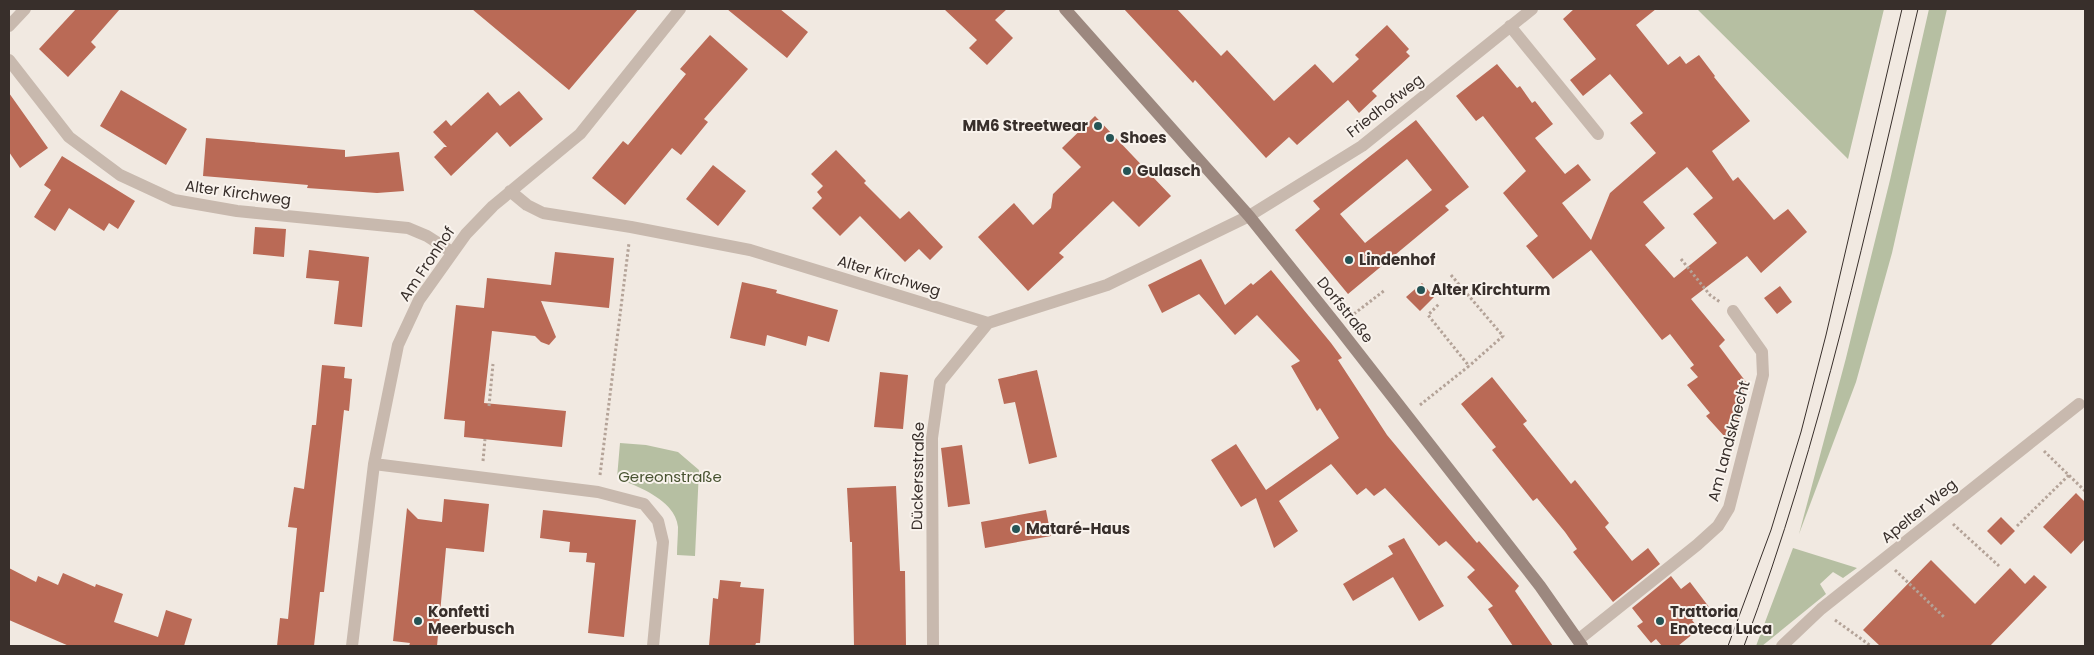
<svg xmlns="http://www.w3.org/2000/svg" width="2094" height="655" font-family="Poppins,sans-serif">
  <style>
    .green { fill: #b6bfa2 }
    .building { fill: #ba6a56; fill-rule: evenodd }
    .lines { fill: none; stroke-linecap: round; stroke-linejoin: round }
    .path { stroke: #b4a398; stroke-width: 3; stroke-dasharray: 2.5 2.5; stroke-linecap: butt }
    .minor { stroke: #c8b9ae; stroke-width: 12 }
    .secondary { stroke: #9c887f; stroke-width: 12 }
    .tram { stroke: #382f2b; stroke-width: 1 }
    .poi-dot { fill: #255455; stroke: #f9f3ed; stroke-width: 2 }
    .labels { text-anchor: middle; stroke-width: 4; stroke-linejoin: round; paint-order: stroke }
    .street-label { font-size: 15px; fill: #382f2b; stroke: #f9f3ed }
    .poi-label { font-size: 15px; font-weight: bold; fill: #382f2b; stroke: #f9f3ed; text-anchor: start }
    .park-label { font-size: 15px; fill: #485331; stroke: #f9f3ed }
  </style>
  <rect width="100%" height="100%" fill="#f1e9e1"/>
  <path class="green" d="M1697,9h187l-36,150z
    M1929,9h18l-55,244 -36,129 -57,152 47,-176 44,-178z
    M620,443l26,2 32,7 21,18 -4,86 -18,-1c0,-9 1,-19 1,-28 -3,-27 -39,-40 -61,-49z
    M1793,548l64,20 -14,10 -10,-6 -13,12 6,10 -64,52h-6z"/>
  <path class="building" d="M76,9h44l-29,33 5,5 -28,30 -29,-28z
    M472,9h166l-69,81z
    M727,9h53l28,23 -21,26z
    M944,9h63l-12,11 18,18 -26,27 -18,-17 8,-8z
    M1124,9h53l44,47 6,-6 47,51 41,-37 18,19 26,-24 -4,-4 32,-30 22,24 -3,3 4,4 -38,35 5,5 -18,17 -11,-13 -51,45 -8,-8 -23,21 -71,-78 -2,3z
    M1574,9h82l-20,16 32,40 12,-9 6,8 13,-9 16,21 -1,1 36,44 -38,30 21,30 5,-4 36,43 14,-11 19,23 -46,41 -14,-17 -56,43 34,41 -6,6 27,36 -10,47 -11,8 -19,-21 4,-3 -23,-28 11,-8 -8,-9 4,-3 -24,-31 -8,6 -71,-90 -38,29 -27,-33 12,-10 -35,-43 23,-22 -43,-55 -7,5 -20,-25 41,-32 20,24 3,-2 12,17 3,-2 18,23 -18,14 30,36 13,-10 13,16 -29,23 29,37 19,-47 46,-40 -26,-30 13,-10 -33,-39 -27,22 -13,-16 26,-21 -33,-40zM1687,167l26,31 -20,16 24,29 -43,35 -29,-33 20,-17 -22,-26z
    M710,35l38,34 -44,50 4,3 -27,33 -9,-7 -47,57 -33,-27 31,-37 5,4 58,-71 -6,-5z
    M121,90l66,39 -21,36 -66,-39z
    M519,91l24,28 -33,28 -13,-15 -46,44 -17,-19 10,-10h3l-14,-15 13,-12 5,6 37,-34 12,14z
    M9,93l39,55 -28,20 -11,-16z
    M1095,116l76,80 -32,31 -26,-26 -54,52 5,4 -36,34 -50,-54 36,-34 19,22 18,-17 2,-14 28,-27 -19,-19z
    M1416,120l53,67 -24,19 4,4 -101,84 -53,-64 25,-21 -7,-8zM1407,159l25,31 -67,53 -25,-29z
    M206,138l139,12v7l54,-5 5,39 -27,2 -70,-5 1,-3 -105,-9z
    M836,150l30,31 -2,2 36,36 9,-8 34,36 -13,13 -11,-11 -14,13 -45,-46 -20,20 -28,-28 10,-10 -5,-6 6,-6 -12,-12z
    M62,156l73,45 -17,28 -9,-6 -5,8 -35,-23 -14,23 -21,-14 17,-27 -7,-5z
    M713,165l33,26 -28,35 -32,-27z
    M255,227l31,2 -2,28 -31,-3z
    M309,250l60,7 -7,70 -28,-3 5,-43 -33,-3z
    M555,252l59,6 -5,50 -68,-7 15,36 -7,8 -8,-3 -6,-6 -43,-5 -8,72 82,8 -4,36 -98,-10 1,-16 -21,-2 12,-114 28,3 3,-30 64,7z
    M1201,259l24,46 26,-22 2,2 18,-15 60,73 11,15 -4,2 49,75 90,108 2,-2 40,45 -4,5 38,55h-40l-25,-37 5,-3 -26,-29 8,-7 -29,-29 -7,5 -54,-58 -11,8 -8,-8 -9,7 -26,-31 -52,37 19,30 -24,17 -18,-50 -15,9 -30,-47 25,-16 30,46 73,-52 -19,-30 -3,3 -26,-45 9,-5 -43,-46 -22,20 -36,-41 -37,19 -14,-28z
    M742,282l35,8 -1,3 62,17 -9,32 -21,-6 -2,10 -39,-11 -2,11 -35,-8z
    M1422,283l12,14 -14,14 -14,-14z
    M1780,286l12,16 -15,12 -13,-16z
    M322,365l23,2 -1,11 8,1 -3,32 -5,-1 -20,182h-4l-6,54h-37l3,-28 8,1 9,-91 -9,-1 6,-40 10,2 8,-64h4z
    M1037,370l20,87 -28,7 -14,-62 -11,2 -6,-25z
    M880,372l28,3 -5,54 -29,-2z
    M1492,377l35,44 -4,3 48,60 4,-4 34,43 -4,4 27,34 16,-13 12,16 -47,38 -40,-50 4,-3 -12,-17 -28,-34 -4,3 -41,-51 4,-3 -35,-43z
    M962,445l8,59 -22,3 -7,-59z
    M896,486l4,85h5l1,75h-52l-2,-104h-2l-3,-54z
    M2076,493l9,9v37l-14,15 -28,-27z
    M444,499l45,5 -5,48 -38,-4 -9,98h-28l1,-3 -17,-2 14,-133 11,11 24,3z
    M543,510l93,10 -12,117 -36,-4 7,-70 -9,-1 1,-9 -18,-1 1,-10 -30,-4z
    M1046,510l5,26 -66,12 -4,-26z
    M2001,517l14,14 -14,14 -14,-14z
    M1404,538l40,68 -25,15 -26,-44 -40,24 -10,-17 50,-30 -5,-8z
    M1931,560l44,44 35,-36 15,16 9,-9 13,12 -57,59h-110l-17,-16z
    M9,568l27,14 2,-6 20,9 5,-12 32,14 1,-3 27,10 -9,28 44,15 8,-27 26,9 -8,27h-115l-60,-26z
    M1671,576l10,13 9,-7 19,25 -17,13 7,9 -21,17h-16l-6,-7 -5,4 -14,-17 6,-4 -11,-14z
    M720,580l21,2 -1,5 24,2 -4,54h-4l-1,3h-46l4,-48 5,1z"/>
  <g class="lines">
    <path class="path" d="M1681,259l29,36 10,7
      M1451,275l52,61 -34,30
      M1350,317l35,-27
      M1420,405l49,-39 -41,-51 11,-11
      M489,406l4,-42
      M2044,451l41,40
      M483,461l2,-22
      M600,475l29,-232
      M1953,524l46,42
      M2017,526l52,-51
      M1895,570l50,48
      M1835,620l36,26"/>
    <path class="minor" d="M9,26l16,-17
      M1510,26l88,108
      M9,60l60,77 51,38 54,25 63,11 171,17 19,8 25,16
      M510,191l17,14 16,8 88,14 119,23 238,73 119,-38 142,-69 113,-70 170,-137
      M374,464l224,28 46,12 14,17 5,21 -10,104
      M1578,640l119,-95 21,-19 11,-18 34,-133 -1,-23 -29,-41
      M352,646l22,-182 24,-119 21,-45 47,-66 27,-28 87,-72 100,-125
      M933,646l-1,-208 8,-56 48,-59
      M1782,646l39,-37 258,-205"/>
    <path class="secondary" d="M1065,9l184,207 89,111 202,259 42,60"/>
    <path class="tram" d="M1728,646l43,-116 30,-98 25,-97 76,-326
      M1744,646c78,-208 123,-421 174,-637"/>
  </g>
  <g class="poi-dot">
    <circle cx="1098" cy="126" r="5"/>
    <circle cx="1110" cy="138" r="5"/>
    <circle cx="1127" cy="171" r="5"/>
    <circle cx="1349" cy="260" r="5"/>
    <circle cx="1421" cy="290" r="5"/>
    <circle cx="1016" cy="529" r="5"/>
    <circle cx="418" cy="621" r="5"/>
    <circle cx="1660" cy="621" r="5"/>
  </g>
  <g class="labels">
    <g class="street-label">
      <text transform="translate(1385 106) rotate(-38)" y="5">Friedhofweg</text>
      <text transform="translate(238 193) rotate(8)" y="5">Alter Kirchweg</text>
      <text transform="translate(427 264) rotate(-56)" y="5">Am Fronhof</text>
      <text transform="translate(889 276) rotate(17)" y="5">Alter Kirchweg</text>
      <text transform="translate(1345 310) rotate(51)" y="5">Dorfstraße</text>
      <text transform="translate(1729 441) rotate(-75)" y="5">Am Landsknecht</text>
      <text transform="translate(918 476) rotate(-89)" y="5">Dückersstraße</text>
      <text transform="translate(1919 511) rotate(-39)" y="5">Apelter Weg</text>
    </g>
    <g class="poi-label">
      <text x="1088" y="131" text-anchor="end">MM6 Streetwear</text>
      <text x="1120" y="143">Shoes</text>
      <text x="1137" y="176">Gulasch</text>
      <text x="1359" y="265">Lindenhof</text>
      <text x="1431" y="295">Alter Kirchturm</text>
      <text x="1026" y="534">Mataré-Haus</text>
      <text x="428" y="617">Konfetti<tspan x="428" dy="17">Meerbusch</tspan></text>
      <text x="1670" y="617">Trattoria<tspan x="1670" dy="17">Enoteca Luca</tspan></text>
    </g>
    <g class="park-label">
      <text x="670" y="482">Gereonstraße</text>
    </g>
  </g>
  <rect width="2094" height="655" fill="none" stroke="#382f2b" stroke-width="20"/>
</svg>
